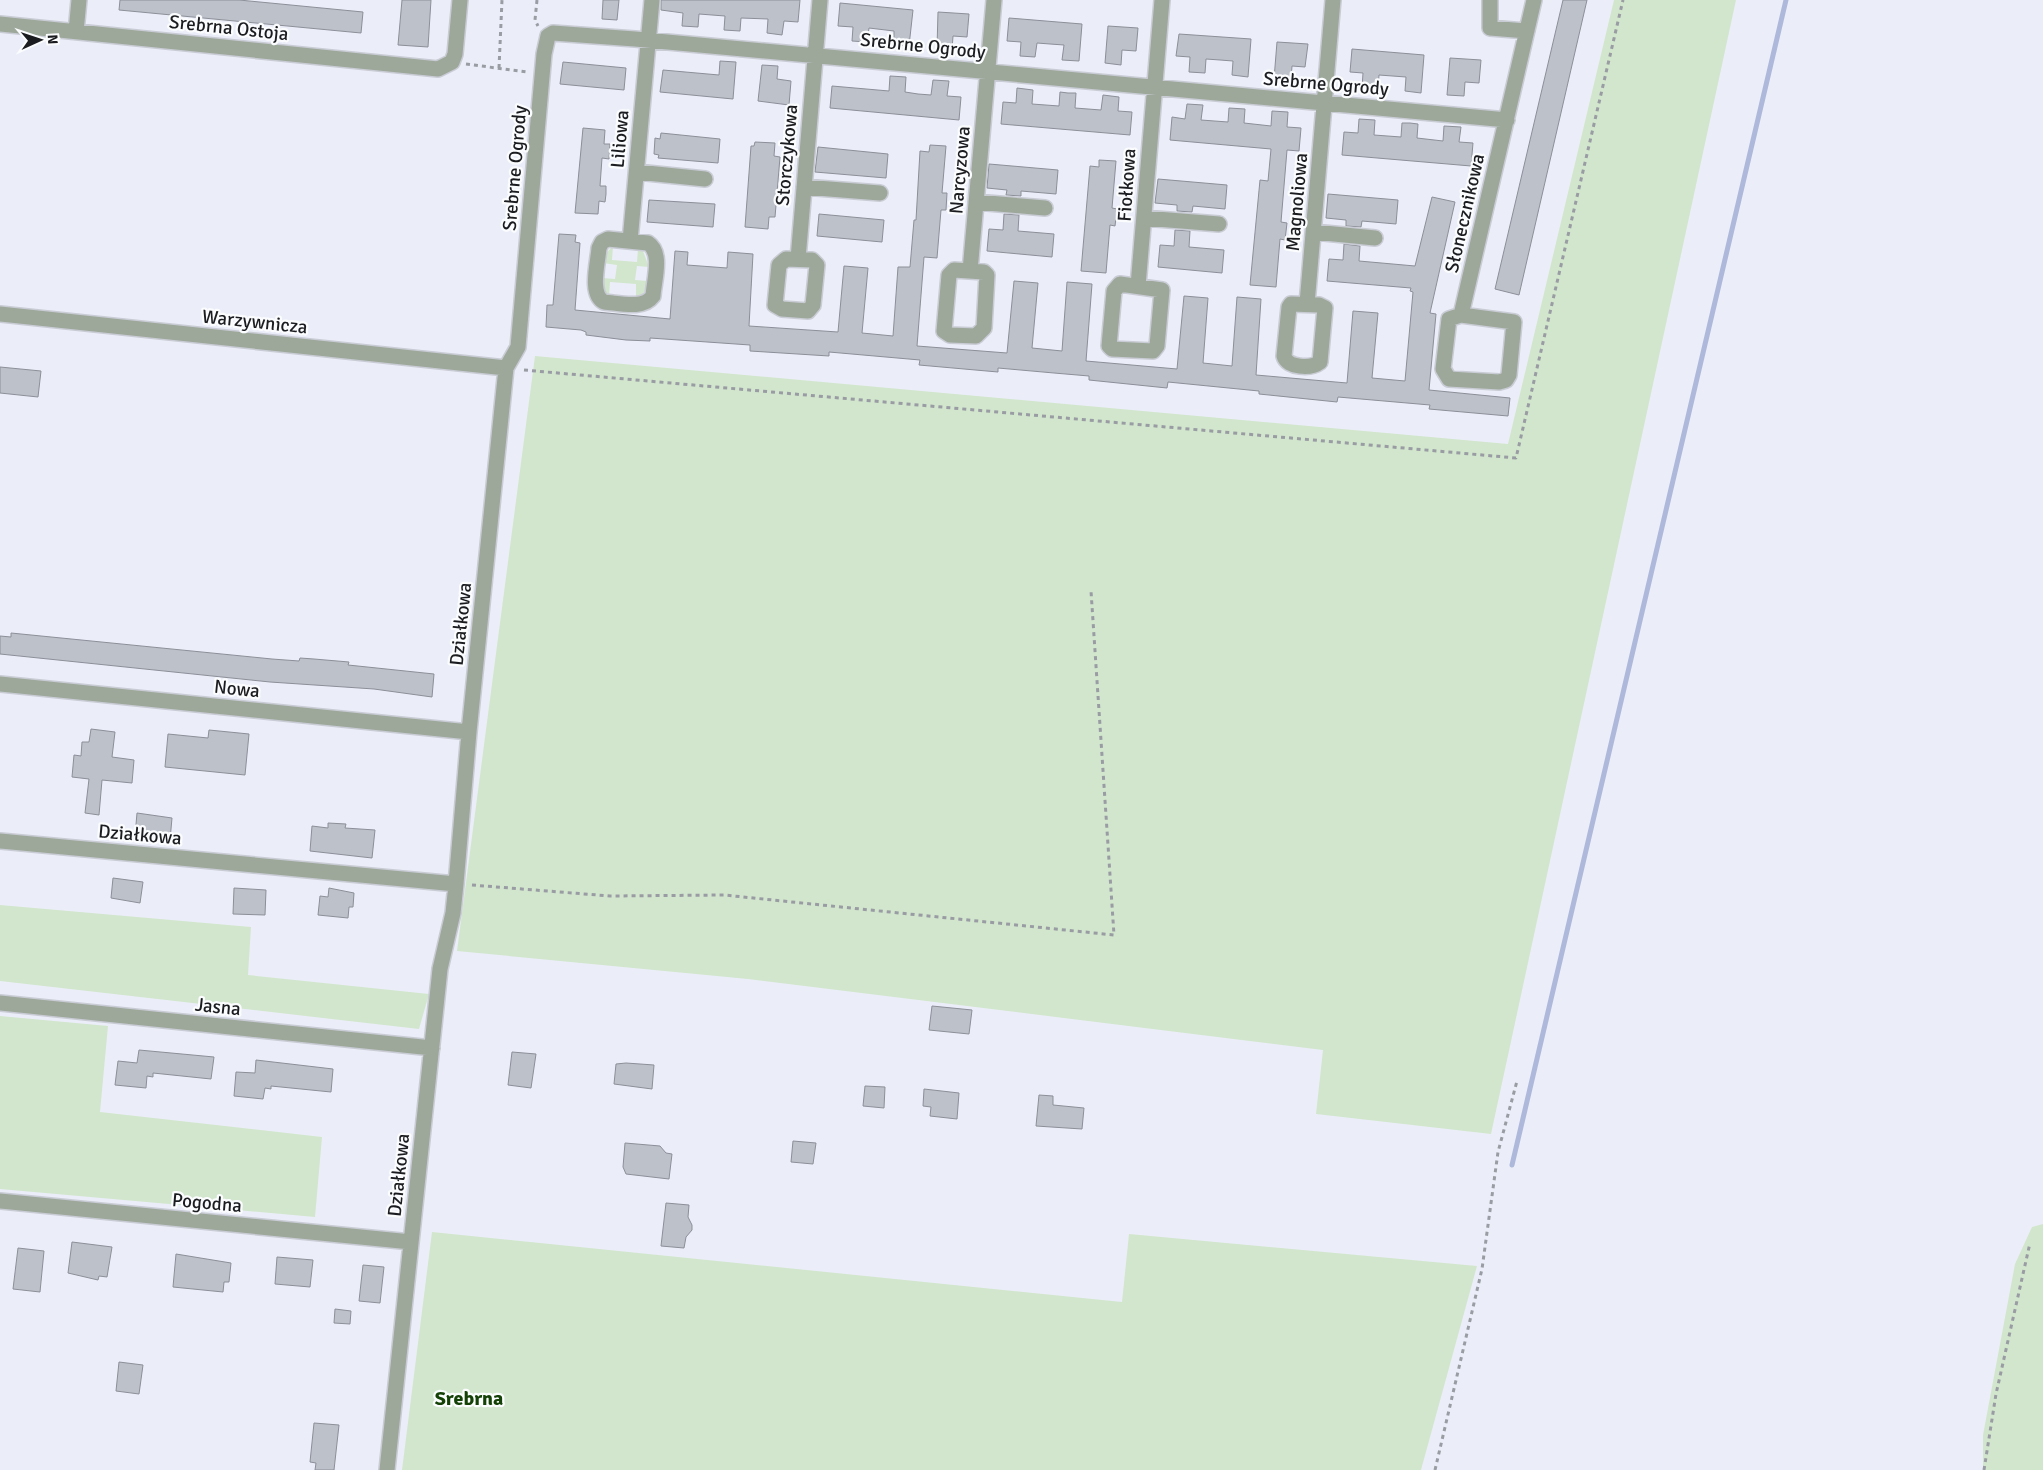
<svg xmlns="http://www.w3.org/2000/svg" width="2043" height="1470" font-family="Signika,sans-serif">
  <style>
    .green { fill: #d2e6cd }
    .lines { fill: none; stroke-linecap: round; stroke-linejoin: round }
    .stream { stroke: #adb8db; stroke-width: 5 }
    .building { fill: #bdc1ca; stroke: #8c8f98 }
    .minor-casing { stroke: #caccd5; stroke-width: 18 }
    .path { stroke: #999ca3; stroke-width: 3; stroke-dasharray: 4 4; stroke-linecap: butt }
    .minor { stroke: #9da89b; stroke-width: 15 }
    .labels { text-anchor: middle; stroke-width: 4.5; stroke-linejoin: round; paint-order: stroke }
    .street-label { font-size: 19px; fill: #1a1c1f; stroke: #fbfcfe }
    .neighbourhood-label { font-size: 20px; font-weight: bold; fill: #144105; stroke: #fbfcfe }
  </style>
  <rect width="100%" height="100%" fill="#ebeef8"/>
  <path class="green" d="M1614,0h122l-245,1134 -175,-20 7,-64 -575,-71 -291,-28 78,-595 973,88z
    M613,246l-1,14 25,2 1,-13 5,2 6,16 -12,-1 -2,14 13,1c-2,9 -3,13 -12,17v-14l-26,-2 -1,14 -4,-2 -3,-16 13,1 2,-14 -14,-2 1,-8z
    M0,905l251,22 -3,48 181,19 -10,35 -419,-48z
    M0,1016l108,10 -8,86 222,25 -7,80 -315,-28z
    M2043,1224v246h-60v-35l32,-171 17,-37z
    M432,1232l690,70 7,-68 348,32 -56,204h-1019z"/>
  <g class="lines">
    <path class="stream" d="M1512,1165l274,-1165"/>
  </g>
  <path class="building" d="M120,0h119l124,12 -2,21 -242,-23z
    M402,0h29l-3,47 -30,-2z
    M603,0h16l-2,20 -15,-1z
    M661,0h139l-2,22 -14,-1 -2,14 -15,-2 1,-14 -27,-1 -1,13 -16,-1 1,-14 -26,-2 -1,13 -16,-1 1,-13 -22,-3z
    M1563,0h24l-68,295 -24,-6z
    M840,3l73,7 -4,36 -15,-1v-14l-25,-3 -2,14 -15,-1 1,-14 -15,-1z
    M938,12l31,2 -2,23 -14,-1 -1,14 -15,-2z
    M1009,18l73,6 -3,37 -17,-1 2,-15 -14,-1 -13,-1 -2,14 -15,-1 1,-14 -14,-1z
    M1108,26l30,2 -2,23 -14,-1 -1,15 -16,-2z
    M1179,34l72,5 -3,38 -16,-2 1,-14 -13,-1 -14,-1 -1,14 -16,-1 1,-15 -14,-1z
    M1277,42l31,2 -3,23 -13,-1 -1,14 -17,-1z
    M1352,49l72,6 -3,38 -16,-2 1,-14 -27,-2 -1,14 -16,-1 1,-15 -13,-1z
    M1450,58l31,2 -2,23 -14,-1 -1,14 -17,-1z
    M720,61l16,1 -3,37 -73,-7 3,-22 56,5z
    M563,62l63,6 -2,22 -64,-6z
    M762,65l16,1 -1,13 14,2 -2,24 -31,-4z
    M890,76l16,1 -1,15 13,2 13,1 2,-15 16,1 -2,15 14,1 -2,23 -129,-12 2,-22 57,5z
    M1017,88l16,2 -1,14 27,2 1,-14 8,1h8l-1,15 26,2 2,-15 16,2 -1,14 14,1 -2,23 -129,-11 2,-22 13,1z
    M1187,104l16,1 -2,15 27,2 1,-14 16,1 -1,14 27,3 1,-15 16,1 -1,15 14,1 -2,23 -12,-1 -6,72 6,1 -2,17 -5,-1 -4,48 -26,-2 10,-105 8,1 3,-32 -101,-9 2,-23 13,2z
    M1359,119l16,1 -1,15 27,2 1,-14h8l8,1 -1,14 26,3 1,-15 17,1 -2,15 14,1 -2,23 -129,-11 2,-23 14,1z
    M583,128l22,2 -1,14h6l-1,15 -7,-1 -2,28h6v8l-1,8 -6,-1 -1,13 -23,-1z
    M661,133l59,6 -2,24 -60,-5 1,-3 -5,-1 1,-16 5,1z
    M755,142l20,1 -1,13 6,1 -5,60h-6l-1,12 -23,-2 6,-81h3z
    M930,145l16,1 -4,47h5l-1,17h-5l-4,48 -13,-1 -7,89 90,7 7,-72 24,2 -6,65 30,3 5,-69 25,2 -6,77 91,8 7,-73 24,2 -5,65 29,3 5,-69 24,2 -5,76 91,8 6,-72 25,2 -6,65 33,3 8,-89 -3,-1 1,-3 -84,-7 2,-22 14,1 1,-16 16,2 -1,15 56,5 17,-69 23,5 -25,111 6,1 -7,76 81,8 -2,18 -79,-7 1,-4 -92,-8 -1,5 -78,-8v-3l-91,-9 -1,6 -78,-8v-4l-35,-3 -56,-5v4l-79,-7 1,-5 -91,-8v4l-79,-5v-6l-100,-7v3l-24,-1 -40,-5v-3l-5,-2 -35,-3 1,-22h6l6,-71 17,1 -1,7 5,1 -5,67 95,9 5,-68 13,1 -1,13 40,3 1,-16 25,2 -4,72 89,6 6,-66 24,2 -6,65 31,3 5,-69h12l4,-47h2l4,-69 9,1z
    M818,147l70,7 -2,24 -71,-6z
    M1099,160l17,1 -4,47 5,1 -2,17 -5,-1 -4,48 -25,-2 9,-105 9,1z
    M989,164l69,6 -2,24 -35,-3v5l-15,-1 1,-5 -20,-2z
    M1158,179l69,6 -2,24 -32,-3 -1,6 -15,-1v-6l-22,-2z
    M1328,194l70,6 -2,24 -34,-3 -1,6 -15,-1v-6l-20,-2z
    M649,200l66,4 -2,23 -66,-5z
    M819,214l65,6 -2,22 -65,-6z
    M1004,214l15,1 -1,16 36,3 -2,23 -65,-6 2,-22 14,1z
    M1175,230l15,1 -1,16 35,3 -2,23 -64,-6 2,-22 14,1z
    M0,367l41,4 -3,26 -38,-4z
    M11,633l261,26 27,2 1,-3 14,1 35,3 -1,3 86,9 -2,23 -58,-8 -104,-7 -270,-28v-18l11,1z
    M91,729l24,3 -3,25 22,3 -2,23 -30,-3 -3,35 -14,-2 4,-34 -17,-2 2,-22 7,1 1,-14h7z
    M209,730l40,4 -4,41 -80,-8 3,-33 40,4z
    M137,813l35,5 -2,22 -35,-4z
    M328,823l18,1 -1,4 30,2 -3,28 -62,-7 2,-25 16,2z
    M113,878l30,4 -3,21 -29,-5z
    M234,888l32,2 -1,25 -32,-1z
    M329,888l25,5 -1,14h-4l-1,11 -30,-3 2,-19 8,1z
    M932,1006l40,4 -3,24 -40,-4z
    M139,1050l75,7 -3,22 -58,-6v4l-6,-1 -1,12 -31,-3 3,-24 19,2z
    M512,1052l24,2 -5,34 -23,-3z
    M256,1060l77,9 -2,23 -60,-6v3l-6,-1 -2,11 -29,-3 2,-24 19,1z
    M626,1063l28,2 -2,24 -38,-5 2,-20z
    M865,1086l20,1 -1,21 -21,-2z
    M924,1089l35,4 -2,26 -27,-3 1,-9 -8,-1z
    M1039,1095l14,1v9l31,3 -2,21 -46,-3z
    M793,1141l23,2 -3,21 -22,-2z
    M625,1143l35,3 6,7 6,1 -3,25 -43,-5 -3,-7z
    M666,1203l23,2 -1,12 4,8v5l-6,7 -2,11 -23,-2z
    M72,1242l40,5 -5,30 -8,-1 -1,4 -30,-7z
    M18,1248l26,3 -4,41 -27,-3z
    M176,1254l55,9 -2,19h-5l-1,10 -50,-5z
    M277,1257l36,3 -3,27 -35,-3z
    M363,1265l21,2 -4,36 -21,-2z
    M335,1309l16,2 -1,13 -16,-1z
    M119,1362l24,3 -4,29 -23,-3z
    M314,1423l25,2 -5,45h-19l1,-7 -6,-1z"/>
  <g class="lines">
    <defs>
      <path id="minor" d="M1490,0v28l37,3
        M0,24l438,45 14,-7 3,-8 5,-54
        M76,32l3,-32
        M637,172l68,7
        M804,187l76,6
        M976,202l69,6
        M1144,218l75,6
        M1314,232l61,6
        M608,239l40,4c15,10 6,37 5,53 -10,14 -34,7 -49,6 -15,-8 -6,-39 -5,-54l3,-6z
        M630,241l22,-241
        M786,259l26,1 5,5 -4,40 -5,6 -26,-2 -7,-4 4,-40z
        M798,259l22,-259
        M954,270l30,2 3,3 -3,53 -8,8 -26,-1 -6,-4 5,-56z
        M970,271l24,-271
        M1120,284l42,6 -5,56 -4,5 -41,-2 -3,-3 5,-55z
        M1138,286l24,-286
        M1291,304l28,1 6,3 -5,54c-9,7 -33,6 -36,-6l5,-49z
        M1307,304l26,-304
        M0,314l506,54
        M1461,315l73,-315
        M1461,315l53,7 -5,53 -3,5 -7,2 -50,-3 -6,-10 6,-50z
        M0,684l469,48
        M0,841l456,43
        M0,1003l432,45
        M0,1201l411,41
        M387,1470l53,-501 13,-56 3,-29 13,-152 37,-364 12,-21 26,-293 4,-18 5,-3 82,6 872,81"/>
    </defs>
    <use href="#minor" class="minor-casing"/>
    <path class="path" d="M537,0l-2,20 3,6
      M466,64l61,8
      M499,68l3,-68
      M524,370l992,88 107,-458
      M472,885l138,11 114,-1 390,40 -23,-344
      M1435,1470l47,-201 16,-117 19,-71
      M1984,1470l12,-76 34,-151"/>
    <use href="#minor" class="minor"/>
  </g>
  <g class="labels">
    <g class="street-label">
      <text transform="translate(229 27) rotate(6)" y="7">Srebrna Ostoja</text>
      <text transform="translate(923 45) rotate(6)" y="7">Srebrne Ogrody</text>
      <text transform="translate(1326 83) rotate(5)" y="7">Srebrne Ogrody</text>
      <text transform="translate(619 139) rotate(-85)" y="7">Liliowa</text>
      <text transform="translate(786 155) rotate(-85)" y="7">Storczykowa</text>
      <text transform="translate(514 168) rotate(-85)" y="7">Srebrne Ogrody</text>
      <text transform="translate(959 170) rotate(-85)" y="7">Narcyzowa</text>
      <text transform="translate(1126 185) rotate(-86)" y="7">Fiołkowa</text>
      <text transform="translate(1296 202) rotate(-85)" y="7">Magnoliowa</text>
      <text transform="translate(1464 213) rotate(-77)" y="7">Słonecznikowa</text>
      <text transform="translate(255 321) rotate(6)" y="7">Warzywnicza</text>
      <text transform="translate(460 624) rotate(-84)" y="7">Działkowa</text>
      <text transform="translate(237 688) rotate(6)" y="7">Nowa</text>
      <text transform="translate(140 834) rotate(5)" y="7">Działkowa</text>
      <text transform="translate(218 1006) rotate(6)" y="7">Jasna</text>
      <text transform="translate(398 1175) rotate(-84)" y="7">Działkowa</text>
      <text transform="translate(207 1202) rotate(5)" y="7">Pogodna</text>
    </g>
    <g class="neighbourhood-label">
      <text x="469" y="1405">Srebrna</text>
    </g>
  </g>
  <g transform="translate(40 40) rotate(87)" stroke="#fbfcfe" stroke-width="4" paint-order="stroke">
  <path d="M0-4L9 19L0 12L-9 19Z" fill="#1a1c1f"/>
  <text y="-8" font-size="14" font-weight="bold" text-anchor="middle" fill="#1a1c1f">N</text>
  </g>
</svg>
